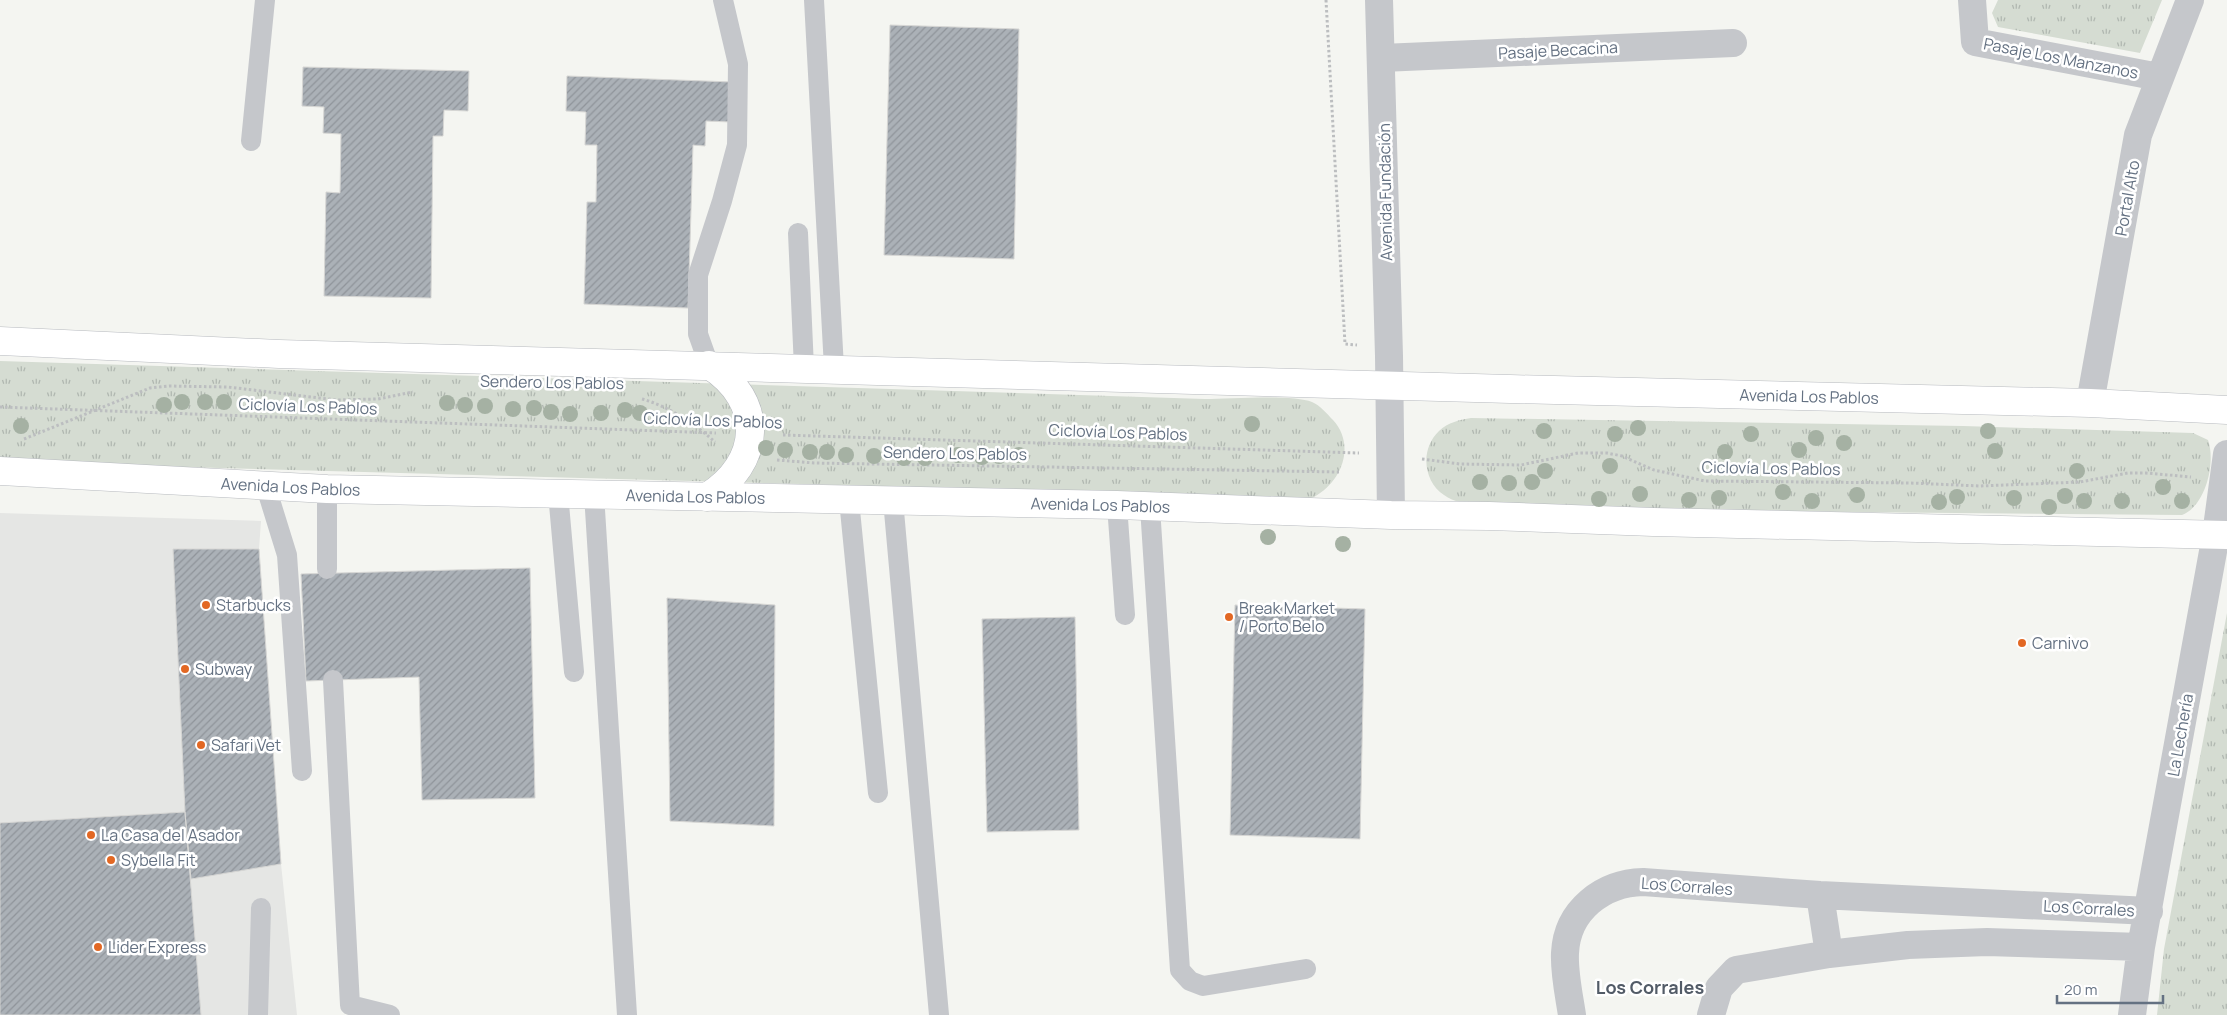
<svg xmlns="http://www.w3.org/2000/svg" width="2227" height="1015" font-family="Manrope,sans-serif">
  <style>
    .built { fill: #e5e6e4 }
    .grass { fill: url(#grass-tufts) }
    .building { fill: url(#building-hatch); stroke: #d6d6d4 }
    .lines { fill: none; stroke-linecap: round; stroke-linejoin: round }
    .secondary-casing { stroke: #b7babf; stroke-width: 29 }
    .path { stroke: #bcbec0; stroke-width: 3; stroke-dasharray: 2.5 2.5; stroke-linecap: butt }
    .lane { stroke: #c5c7cb; stroke-width: 20 }
    .street { stroke: #c5c7cb; stroke-width: 28 }
    .secondary { stroke: #fff; stroke-width: 28 }
    .tree { fill: #a5b1a3 }
    .poi-dot { fill: #e26824; stroke: #fff; stroke-width: 2 }
    .labels { text-anchor: middle; stroke-width: 5; stroke-linejoin: round; paint-order: stroke }
    .street-label { font-size: 16px; fill: #647182; stroke: #fff }
    .poi-label { font-size: 16px; fill: #647182; stroke: #fff; text-anchor: start }
    .neighbourhood-label { font-size: 18px; font-weight: bold; fill: #525b67; stroke: #fff }
  </style>
  <defs>
    <pattern id="grass-tufts" width="24" height="20" patternUnits="userSpaceOnUse" patternTransform="scale(1.25)"><rect width="24" height="20" fill="#d5dcd2"/><path d="M3 7l-1-3M5 7V3M7 7l1-3M15 17l-1-3M17 17v-4M19 17l1-3" fill="none" stroke="#b0b7b0"/></pattern>
    <pattern id="building-hatch" width="6" height="6" patternUnits="userSpaceOnUse" patternTransform="scale(1.25)"><rect width="6" height="6" fill="#abb1b7"/><path d="M-1 1l2-2M0 6l6-6M5 7l2-2" fill="none" stroke="#8f949a"/></pattern>
  </defs>
  <rect width="100%" height="100%" fill="#f4f5f1"/>
  <path class="built" d="M0,513l261,8 -2,28 22,315 16,151h-297z"/>
  <path class="grass" d="M1998,0h164l-22,53 -142,-26 -6,-14z
    M0,361l1205,38c24,0 88,-5 107,3 8,3 15,12 21,18 23,25 9,62 -19,77 -5,2 -13,3 -19,4l-456,-16 -839,-23z
    M1471,418l492,8 230,7 15,7c8,22 -2,66 -26,75l-332,-3 -373,-6c-11,-2 -23,-4 -33,-11 -21,-14 -24,-46 -5,-64 9,-9 21,-11 32,-13z
    M2227,613v402h-70l7,-66z"/>
  <path class="building" d="M890,25l129,4 -5,230 -130,-4z
    M303,67l166,4 -1,40 -24,-1 -1,26h-10l-2,162 -107,-2 2,-104 14,1 1,-59 -18,-1 1,-26 -22,-1z
    M567,76l165,6 -1,40 -25,-1 -1,25 -12,-1 -5,163 -104,-4 3,-102h9l1,-57h-12l1,-33 -20,-1z
    M173,549h86l22,315 -90,15 -6,-67z
    M530,568l5,230 -113,2 -3,-123 -113,4 -5,-107z
    M667,598l108,7 -1,221 -104,-5z
    M1235,605l130,4 -5,230 -130,-4z
    M1075,617l4,213 -92,2 -5,-213z
    M185,812l16,203h-201v-192z"/>
  <g class="lines">
    <defs>
      <g id="secondary">
        <path id="s1" d="M0,341l279,13 1231,35 580,14 137,7"/>
        <path id="s2" d="M0,471l327,18 790,16 274,10 98,1 164,6 574,13"/>
        <path d="M707,497c55,-34 59,-96 2,-132"/>
      </g>
    </defs>
    <use href="#secondary" class="secondary-casing"/>
    <path class="path" d="M1326,0l19,344 12,1
      M642,399c26,7 53,25 73,43
      M0,407l716,26
      M783,435l576,18
      M24,439l126,-51 19,-2 59,1 108,13 42,-1 35,-7
      M1422,459l38,5 61,1 57,-12h29l15,3 32,14 51,11 205,2 70,3 100,-4 48,-9h18l45,4
      M777,460l37,3 525,9"/>
    <path class="lane" d="M814,0l20,368
      M251,141l14,-141
      M798,233l6,135
      M709,365l-11,-31v-59l24,-74 15,-56 1,-81 -15,-64
      M265,484l22,71 15,216
      M558,493l16,179
      M594,494l33,521
      M849,500l29,293
      M893,500l46,515
      M1117,505l8,110
      M1150,507l30,463 10,11 13,5 103,-17
      M327,569v-80
      M333,680l17,325 40,10
      M258,1015l3,-107"/>
    <path class="street" d="M1379,0l10,356 2,159
      M1972,0l3,42 184,35
      M1382,58l351,-15
      M2090,403l48,-268 52,-135
      M1820,895l9,59
      M1572,1015c-3,-20 -8,-42 -7,-62 2,-43 38,-70 78,-71l177,13 329,16
      M1711,1015l8,-27 17,-18 93,-16 79,-9 79,-3 154,5
      M2132,1015l9,-68 75,-412 11,-81"/>
    <use href="#secondary" class="secondary"/>
  </g>
  <g class="tree">
    <circle cx="182" cy="402" r="8"/>
    <circle cx="205" cy="402" r="8"/>
    <circle cx="224" cy="402" r="8"/>
    <circle cx="447" cy="403" r="8"/>
    <circle cx="164" cy="405" r="8"/>
    <circle cx="465" cy="405" r="8"/>
    <circle cx="485" cy="406" r="8"/>
    <circle cx="534" cy="408" r="8"/>
    <circle cx="513" cy="409" r="8"/>
    <circle cx="625" cy="410" r="8"/>
    <circle cx="551" cy="412" r="8"/>
    <circle cx="601" cy="413" r="8"/>
    <circle cx="640" cy="413" r="8"/>
    <circle cx="570" cy="414" r="8"/>
    <circle cx="1252" cy="424" r="8"/>
    <circle cx="21" cy="426" r="8"/>
    <circle cx="1638" cy="428" r="8"/>
    <circle cx="1544" cy="431" r="8"/>
    <circle cx="1988" cy="431" r="8"/>
    <circle cx="1615" cy="434" r="8"/>
    <circle cx="1751" cy="434" r="8"/>
    <circle cx="1816" cy="438" r="8"/>
    <circle cx="1844" cy="443" r="8"/>
    <circle cx="766" cy="448" r="8"/>
    <circle cx="785" cy="450" r="8"/>
    <circle cx="1799" cy="450" r="8"/>
    <circle cx="1995" cy="451" r="8"/>
    <circle cx="810" cy="452" r="8"/>
    <circle cx="827" cy="452" r="8"/>
    <circle cx="1725" cy="452" r="8"/>
    <circle cx="846" cy="455" r="8"/>
    <circle cx="958" cy="455" r="8"/>
    <circle cx="1019" cy="455" r="8"/>
    <circle cx="874" cy="456" r="8"/>
    <circle cx="999" cy="456" r="8"/>
    <circle cx="982" cy="457" r="8"/>
    <circle cx="904" cy="458" r="8"/>
    <circle cx="925" cy="458" r="8"/>
    <circle cx="1610" cy="466" r="8"/>
    <circle cx="1545" cy="471" r="8"/>
    <circle cx="2077" cy="471" r="8"/>
    <circle cx="1480" cy="482" r="8"/>
    <circle cx="1532" cy="482" r="8"/>
    <circle cx="1509" cy="483" r="8"/>
    <circle cx="2163" cy="487" r="8"/>
    <circle cx="1783" cy="492" r="8"/>
    <circle cx="1640" cy="494" r="8"/>
    <circle cx="1857" cy="495" r="8"/>
    <circle cx="2065" cy="496" r="8"/>
    <circle cx="1957" cy="497" r="8"/>
    <circle cx="1719" cy="498" r="8"/>
    <circle cx="2014" cy="498" r="8"/>
    <circle cx="1599" cy="499" r="8"/>
    <circle cx="1689" cy="500" r="8"/>
    <circle cx="1812" cy="501" r="8"/>
    <circle cx="2084" cy="501" r="8"/>
    <circle cx="2122" cy="501" r="8"/>
    <circle cx="2182" cy="501" r="8"/>
    <circle cx="1939" cy="502" r="8"/>
    <circle cx="2049" cy="507" r="8"/>
    <circle cx="1268" cy="537" r="8"/>
    <circle cx="1343" cy="544" r="8"/>
  </g>
  <g class="poi-dot">
    <circle cx="206" cy="605" r="5"/>
    <circle cx="1229" cy="617" r="5"/>
    <circle cx="2022" cy="643" r="5"/>
    <circle cx="185" cy="669" r="5"/>
    <circle cx="201" cy="745" r="5"/>
    <circle cx="91" cy="835" r="5"/>
    <circle cx="111" cy="860" r="5"/>
    <circle cx="98" cy="947" r="5"/>
  </g>
  <g class="labels">
    <g class="street-label">
      <text transform="translate(1558 50) rotate(-3)" y="6">Pasaje Becacina</text>
      <text transform="translate(2061 58) rotate(11)" y="6">Pasaje Los Manzanos</text>
      <text transform="translate(1385 192) rotate(-91)" y="6">Avenida Fundación</text>
      <text transform="translate(2127 198) rotate(-80)" y="6">Portal Alto</text>
      <text transform="translate(552 382) rotate(1)" y="6">Sendero Los Pablos</text>
      <text dy="6" stroke="none"><textPath href="#s1" startOffset="1810">Avenida Los Pablos</textPath></text>
      <text transform="translate(308 406) rotate(2)" y="6">Ciclovía Los Pablos</text>
      <text transform="translate(713 420) rotate(2)" y="6">Ciclovía Los Pablos</text>
      <text transform="translate(1118 432) rotate(2)" y="6">Ciclovía Los Pablos</text>
      <text transform="translate(955 453) rotate(1)" y="6">Sendero Los Pablos</text>
      <text transform="translate(1771 468) rotate(1)" y="6">Ciclovía Los Pablos</text>
      <text dy="6" stroke="none"><textPath href="#s2" startOffset="291">Avenida Los Pablos</textPath></text>
      <text dy="6" stroke="none"><textPath href="#s2" startOffset="696">Avenida Los Pablos</textPath></text>
      <text dy="6" stroke="none"><textPath href="#s2" startOffset="1101">Avenida Los Pablos</textPath></text>
      <text transform="translate(2180 735) rotate(-80)" y="6">La Lechería</text>
      <text transform="translate(1687 886) rotate(4)" y="6">Los Corrales</text>
      <text transform="translate(2089 908) rotate(3)" y="6">Los Corrales</text>
    </g>
    <g class="poi-label">
      <text x="216" y="611">Starbucks</text>
      <text x="1239" y="614">Break Market<tspan x="1239" dy="18">/ Porto Belo</tspan></text>
      <text x="2032" y="649">Carnivo</text>
      <text x="195" y="675">Subway</text>
      <text x="211" y="751">Safari Vet</text>
      <text x="101" y="841">La Casa del Asador</text>
      <text x="121" y="866">Sybella Fit</text>
      <text x="108" y="953">Lider Express</text>
    </g>
    <g class="neighbourhood-label">
      <text x="1650" y="994">Los Corrales</text>
    </g>
  </g>
  <path d="M2057 995v8h106v-8" fill="none" stroke="#647182" stroke-width="2.5"/>
  <text x="2064" y="995" font-size="15" fill="#647182" stroke="#ffffff" stroke-width="4" paint-order="stroke">20 m</text>
</svg>
